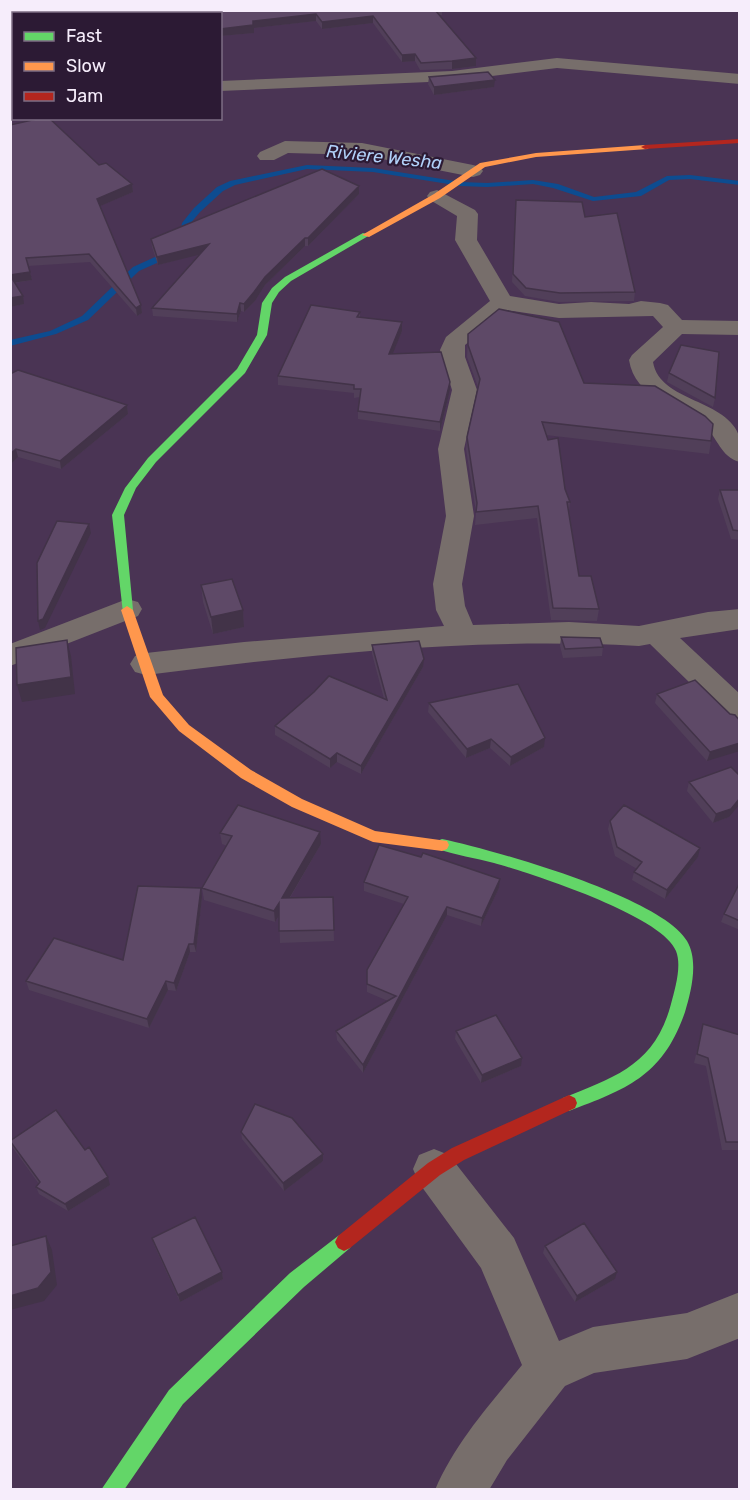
<svg xmlns="http://www.w3.org/2000/svg" width="750" height="1500" font-family="Rubik,sans-serif">
  <style>
    .lines { fill: none; stroke-linecap: round; stroke-linejoin: round }
    .stream { fill: #0d4c90; fill-rule: evenodd }
    .street { fill: #776e6b; fill-rule: evenodd }
    .fast { fill: #63d668; fill-rule: evenodd }
    .slow { fill: #ff974d; fill-rule: evenodd }
    .jam { fill: #b3261e; fill-rule: evenodd }
    .wall { fill: #513f59 }
    .shaded-wall { fill: #423348 }
    .building { fill: #5e4967; stroke: #423348; stroke-width: 1.5 }
    .labels { text-anchor: middle; stroke-width: 4.5; stroke-linejoin: round; paint-order: stroke }
    .far-water-label { font-size: 18px; font-style: italic; fill: #b1d1f9; stroke: #2c1a34 }
  </style>
  <rect width="100%" height="100%" fill="#4a3454"/>
  <g class="lines">
    <path class="stream" d="M307,165l66,3 88,14 26,1 46,-3 25,4 36,13 42,-5 31,-16 23,-1 50,6v4l-50,-6 -21,1 -28,16 -48,5 -40,-13 -20,-4 -46,3 -26,-1 -88,-14 -66,-3 -72,16 -12,6 -23,21 -11,13 -3,16 -7,-2 3,-16 12,-15 23,-21 13,-6z
      M166,252l7,2 -5,4 -29,13 -51,49 -32,14 -46,12v-6l40,-9 32,-15 51,-49z"/>
    <path class="street" d="M557,58l183,16v10l-183,-16 -105,13 -232,10v-10l232,-10z
      M285,141l77,2 111,22 7,2 3,4 -3,4 -7,2 -111,-22 -74,-2 -14,7h-14l-3,-4 3,-4z
      M437,190l38,20 3,4 -1,26 33,56 49,8 32,-2 38,2 12,-3 19,2 8,2 14,15 58,1v14l-58,-1 -29,28c7,41 75,36 87,76 1,7 0,17 0,24 -20,-5 -22,-25 -36,-36 -27,-20 -69,-28 -75,-66l3,-5 31,-28 -10,-11 -94,2 -52,-8 -42,35v12l12,33 -13,59 10,67 -12,68 3,22 8,19 96,-3 70,4 69,-14 32,-3v20l-60,9 60,56v30l-11,-3 -79,-77 -11,2c-164,-9 -330,8 -493,29l-11,-3 -5,-8 5,-8 11,-3 98,-11 200,-16 -8,-16 -3,-26 13,-68 -8,-67 14,-59 -12,-40 6,-13 44,-36 -35,-61 2,-24 -27,-16 -3,-4 3,-4z
      M127,599l11,3 4,7 -4,7 -128,50v-22z
      M434,1149l15,6 65,83 45,103 34,-14 94,-14 53,-21v46l-53,21 -93,14 -29,13 -58,74 -18,30h-54c20,-47 55,-86 87,-125l-41,-97 -62,-85 -6,-14 6,-14z"/>
    <path class="fast" d="M363,233l7,2 -79,46 -12,11 -7,11 -5,32 -22,38 -89,89 -20,26 -12,27 9,95 -2,3h-8l-11,-98 13,-27 23,-30 89,-89 20,-34 5,-32 10,-15 13,-11z
      M442,839c52,11 219,58 245,102 12,20 4,51 -2,71 -22,64 -58,77 -116,99l-6,-3 -2,-5 2,-5c52,-21 92,-33 108,-94 4,-15 11,-38 5,-53 -13,-35 -146,-78 -182,-88 -19,-5 -38,-8 -57,-14l-2,-4 2,-4z
      M344,1233l6,3 3,6 -3,6 -46,39 -121,117 -59,86h-23l68,-100 121,-117 48,-37z"/>
    <path class="slow" d="M645,145l4,2 -1,2 -112,8 -51,10 -45,31 -71,39 -7,-2 72,-41 46,-31 56,-10z
      M127,606l6,4 30,85 26,30 62,45 51,29 73,32 72,10 2,4 -2,4 -5,2 -69,-9 -81,-35 -51,-29 -62,-47 -29,-34 -29,-87z"/>
    <path class="jam" d="M740,139v4l-95,6 -4,-2 4,-2z
      M569,1095l6,3 2,5 -2,5 -111,52 -24,15 -90,73 -6,3 -6,-3 -3,-6 3,-6 90,-73 24,-15z"/>
  </g>
  <path class="wall" d="M10,10h448l-16,1v4h-3l37,51 -24,3 -32,1 -5,-9 -13,1 -29,-39 -51,6 -6,-8 -62,7v5l-34,3v-22h-206v104h-4z
    M429,77l65,10 -60,8 -6,-11z
    M10,125l89,40 33,19 1,8 -33,14 41,99 1,8 -5,3 -47,-54 -62,4 4,14 -17,3 9,21 -14,3z
    M359,186v8l-51,52h-3l-40,39 -10,16 -11,11 -3,-1 -4,11 -84,-6 -1,-8 47,-54 -41,11 -6,-18 -1,-8z
    M516,200l69,17 50,75 -1,9 -75,1 -34,-6 -13,-14z
    M360,312v5l42,14 -10,23 58,36 -10,41 -82,-12v-8l2,-14 -6,1v-5l-76,-8v-9z
    M468,334l116,49 127,58 -2,13 -163,-19 24,67 -1,9 10,65 20,33 -2,12 -46,-1 -14,-102 -62,7 1,-13 -10,-63 1,-12 11,-50 -11,-30z
    M669,373l46,25 -2,9 -46,-25z
    M10,374l117,31 1,9 -67,55 -43,-12 -8,8z
    M720,490h20v50l-9,-1 -13,-40z
    M201,585l42,25 1,17 -31,7 -10,-32z
    M561,637l42,10 -1,9 -39,2 -3,-12z
    M372,645l51,22 -62,107 -24,-12 -7,6 -55,-33v-9l109,-27 -12,-45z
    M657,694l73,20 -23,47 -52,-58z
    M429,703l115,44 -34,19 -20,-18 -24,10 -38,-46z
    M689,782l40,35 -16,6 -26,-32z
    M610,821l88,36 -33,42 -33,-19 2,-8 3,-3 -22,-13 -7,-27z
    M220,833l101,11 -31,54 43,-1 1,44 -54,2 -1,-27 -4,6 -71,-22 -2,-12 25,-42 -5,-2z
    M364,882l135,6 -18,38 -34,-11 -84,158 -26,-33 -1,-9 52,-30 -21,-9v-22l37,-66 -40,-13z
    M740,882v48l-19,-8 3,-8z
    M202,897l-6,55h-6l-14,39 -8,-1 -19,38 -120,-38 -3,-9 97,-21z
    M703,1024l37,11v115h-18l-16,-84 -12,-3 7,-30z
    M456,1031l65,35 -40,17 -26,-44z
    M241,1132l82,29 -39,30 -42,-52z
    M10,1141l100,44 -42,26 -29,-17 -3,-7 3,-3 -26,-36z
    M152,1238l70,34 1,7 -43,23 -26,-57z
    M545,1246l70,33 -40,23 -32,-49z"/>
  <path class="shaded-wall" d="M316,14v7l-62,7v5l-34,3v-7l33,-8z
    M373,16v7l-51,6v-7z
    M415,54v7l-13,1v-7z
    M476,58v8l-24,3v-8z
    M495,80l-1,7 -60,8v-8z
    M132,184l1,8 -35,15 -1,-8z
    M359,186v8l-51,52v-8z
    M305,238v8l-40,39 -10,16 -11,11v-8l21,-27z
    M209,244l1,8 -52,13 -1,-8z
    M30,272l2,8 -20,3 -2,-8z
    M23,296l1,8 -14,3v-9z
    M240,303l1,8 -4,11v-8z
    M141,305l1,8 -5,3 -1,-8z
    M402,322v9l-13,32v-9z
    M450,382v8l-10,41v-9z
    M127,405l1,9 -67,55 -1,-8z
    M16,449l2,8 -8,8v-11z
    M89,524l2,9 -46,95 -5,2 -2,-9z
    M243,610l1,17 -31,7 -2,-17z
    M67,640l4,16 4,38 -53,8 -5,-17z
    M424,659l-1,8 -62,107v-8z
    M545,738l-1,9 -34,19 1,-9z
    M491,739l-1,9 -24,10 1,-9z
    M740,743v8l-33,10 3,-9z
    M337,753v9l-7,6v-9z
    M740,798v6l-11,13 -16,6 3,-9z
    M320,832l1,12 -38,65 -1,-11z
    M700,848l-2,9 -33,42 2,-9z
    M500,879l-1,9 -18,38 1,-8z
    M201,888l1,9 -6,55 -2,-8z
    M279,903l1,11 -5,8 -1,-11z
    M447,907v8l-84,158v-8z
    M189,944l1,8 -14,39 -2,-8z
    M166,981l2,9 -19,38 -2,-9z
    M522,1058l-1,8 -40,17 1,-8z
    M323,1154v7l-39,30 -1,-8z
    M108,1177l2,8 -42,26 -3,-7z
    M46,1236l6,14 5,35 -13,16 -34,9v-14z
    M222,1272l1,7 -43,23 -2,-7z
    M617,1272l-2,7 -40,23 2,-6z"/>
  <path class="building" d="M10,10h425l41,48 -24,3 -31,2 -6,-9 -13,1 -29,-39 -51,6 -6,-8 -63,7v4l-33,4v-15h-206v79h-4z
    M488,72l7,8 -61,7 -5,-10z
    M14,97v13h-4v-12z
    M41,118h8l50,47 7,-2 26,21 -35,15 44,106 -5,3 -47,-54 -63,4 4,14 -20,3v-150z
    M322,169l37,17 -51,52h-3l-40,39 -11,15 -10,12 -4,-1 -3,11 -85,-6 57,-64 -52,13 -6,-18z
    M516,200l66,2 3,15 32,-4 18,79 -75,1 -34,-5 -13,-14z
    M10,275l13,21 -13,2z
    M311,305l49,7 -3,5 45,5 -13,32 52,-2 9,30 -10,40 -82,-11 3,-22h-7v-4l-76,-9z
    M499,309l60,13 25,61 71,3 50,30 8,8 -2,17 -169,-19 6,18 10,-2 7,51 5,13h-3l12,74h12l8,33 -46,-1 -15,-102 -62,6 1,-9 -10,-66 13,-58 -12,-34v-11z
    M681,345l38,7 -4,46 -46,-25z
    M18,370l109,35 -67,56 -44,-12 -6,5v-80z
    M720,490h20v41l-7,-1z
    M57,521l32,3 -46,95 -5,2 -1,-58z
    M232,579l11,31 -32,7 -10,-32z
    M561,637l39,1 3,9 -38,2z
    M67,640l4,37 -54,8 -1,-37z
    M419,641l5,18 -63,107 -24,-13 -7,6 -55,-33 39,-34 15,-16 58,24 -15,-55z
    M695,680l35,34 5,1 5,6v22l-30,9 -53,-58z
    M518,684l27,54 -34,19 -20,-18 -24,10 -38,-46z
    M731,767l9,9v22l-9,11 -15,5 -27,-32z
    M238,805l82,27 -38,66 51,-1 1,33 -55,1v-28l-5,8 -72,-23 30,-52 -12,-3z
    M624,805l76,43 -33,42 -33,-18 8,-10 -25,-15 -7,-26z
    M379,845l42,12 2,-4 77,26 -18,39 -35,-11 -84,158 -27,-34 60,-35 -29,-12v-14l41,-73 -44,-15z
    M740,882v39l-16,-7z
    M138,886l63,2 -7,56h-5l-15,39 -8,-2 -19,38 -121,-38 28,-43 69,22z
    M496,1015l26,43 -40,17 -26,-44z
    M703,1024l37,11v107h-14l-18,-84 -11,-4z
    M255,1104l37,14 31,36 -40,29 -42,-51z
    M56,1110l29,40 4,-3 19,30 -43,27 -29,-17 4,-5 -30,-41z
    M195,1217l27,55 -44,23 -26,-57z
    M584,1223l33,49 -40,24 -32,-50z
    M46,1236l5,36 -13,16 -28,8v-50z"/>
  <g class="labels">
    <g class="far-water-label">
      <text transform="translate(384 157) rotate(6)" y="6">Riviere Wesha</text>
    </g>
  </g>
  <rect width="750" height="1500" fill="none" stroke="#f6edfb" stroke-width="24"/>
  <rect x="12" y="12" width="210" height="108" fill="#2c1a34" stroke="#7d6e84" stroke-width="1.5"/>
  <rect x="24" y="32" width="30" height="9" fill="#63d668" stroke="#7d6e84" stroke-width="1.5"/>
  <text x="66" y="42" font-size="18" fill="#f6edfb">Fast</text>
  <rect x="24" y="62" width="30" height="9" fill="#ff974d" stroke="#7d6e84" stroke-width="1.5"/>
  <text x="66" y="72" font-size="18" fill="#f6edfb">Slow</text>
  <rect x="24" y="92" width="30" height="9" fill="#b3261e" stroke="#7d6e84" stroke-width="1.5"/>
  <text x="66" y="102" font-size="18" fill="#f6edfb">Jam</text>
</svg>
